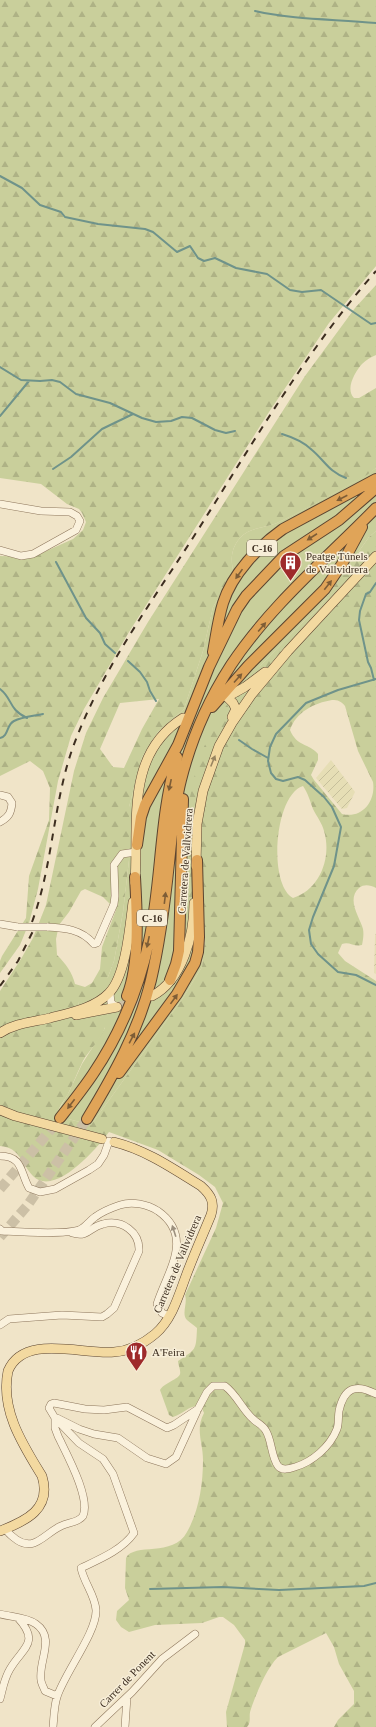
<svg xmlns="http://www.w3.org/2000/svg" width="376" height="1727" font-family="Georgia,serif">
  <style>
    .farmland { fill: url(#farmland-furrows) }
    .green { fill: #c9cf9b }
    .forest { fill: url(#forest-firs); fill-rule: evenodd }
    .lines { fill: none; stroke-linecap: round; stroke-linejoin: round }
    .stream { stroke: #6f938a; stroke-width: 2 }
    .major-tunnel { stroke: #ccc0a6; stroke-width: 9; stroke-dasharray: 9 4.5; stroke-linecap: butt }
    .highway-tunnel { stroke: #ccc0a6; stroke-width: 10; stroke-dasharray: 10 5; stroke-linecap: butt }
    .minor-casing { stroke: #8d765c; stroke-width: 8 }
    .major-casing { stroke: #5b4430; stroke-width: 10 }
    .highway-casing { stroke: #5b4430; stroke-width: 12 }
    .minor { stroke: #faf1dc; stroke-width: 7 }
    .major { stroke: #f3d9a0; stroke-width: 9 }
    .highway { stroke: #e0a458; stroke-width: 10 }
    .rail { stroke: #3d2e20; stroke-width: 2; stroke-dasharray: 7 7; stroke-linecap: butt }
    .minor-bridge-casing { stroke: #8d765c; stroke-width: 8; stroke-linecap: butt }
    .minor-bridge { stroke: #faf1dc; stroke-width: 7 }
    .oneway { fill: #7e5d36 }
    .oneway2 { fill: #988460 }
    .oneway3 { fill: #9c907e }
    .labels { text-anchor: middle; stroke-width: 3; stroke-linejoin: round; paint-order: stroke }
    .shield { fill: #f7eed8; stroke: #756857; stroke-width: 1 }
    .shield-label { font-size: 10px; font-weight: bold; fill: #3d2e20 }
    .poi-label { font-size: 11px; fill: #3d2e20; stroke: #f7eed8; text-anchor: start }
    .street-label { font-size: 11px; fill: #3d2e20; stroke: #f7eed8 }
  </style>
  <defs>
    <pattern id="farmland-furrows" width="10" height="10" patternUnits="userSpaceOnUse"><rect width="10" height="10" fill="#e6deb5"/><path d="M-1 1l2-2M0 10L10 0M9 11l2-2" fill="none" stroke="#c6bf9b"/></pattern>
    <pattern id="forest-firs" width="22" height="20" patternUnits="userSpaceOnUse"><rect width="22" height="20" fill="#c9cf9b"/><path d="M5 1l3.5 6h-7zM16 11l3.5 6h-7z" fill="#aeb285"/></pattern>
  </defs>
  <rect width="100%" height="100%" fill="#f0e4c8"/>
  <path class="farmland" d="M331,760l24,32 -8,16 -5,1 -26,-31z
    M376,933v41l-2,-1 1,-37z"/>
  <path class="green" d="M376,468v63l-7,6 -51,72 -12,10 -46,47 -73,198 -2,54 18,10 2,5 -3,34 -19,31 -92,127 -34,-9 1,-5 11,-19 13,-28 23,-36 -4,-11 -17,2 -10,-1 5,-16 29,-25 6,-16 9,-49 6,-52v-53l13,-50 16,-25 26,-23 19,-58 10,-44 21,-34c-4,-12 -3,-25 6,-35 11,-12 25,-9 39,-16 29,-14 58,-31 87,-47z"/>
  <path class="forest" d="M0,0h376v266l-47,57 -60,89 -140,220 -45,77 -13,27 -13,45 -20,108 -9,34 -9,22 -20,28v-12l2,-5 24,-38 3,-42 20,-56 1,-32 -7,-17 -13,-10 -30,15v-220l33,1 40,-18 10,-9 3,-8 -4,-9 -3,-4 -12,-5 -26,-20 -41,-6z
    M376,285v70c-5,2 -10,5 -14,9 -7,8 -17,25 -8,34h5l17,-10v80l-9,7c-30,16 -58,33 -88,47 -14,7 -28,4 -39,16 -9,10 -10,23 -6,35l-21,34 -10,44 -19,58 -26,23 -16,25 -13,50v53l-6,52 -9,49 -6,16 -6,9 -18,15 -5,1 -5,16c11,2 21,-3 32,0 2,16 -17,31 -24,45 -5,10 -9,21 -14,31 -4,7 -10,13 -11,22l34,9 92,-127 19,-31 3,-29 -2,-10 -15,-5 -3,-5 3,-112 11,-50 27,-50 34,-40 46,-47 12,-10 51,-72 7,-6v357c-6,-3 -12,-4 -17,0 -13,12 1,29 4,41 1,6 0,11 -1,16 -8,2 -13,-4 -20,-1l-4,9 7,8 31,20v746h-42l4,-7 16,-16v-13l-15,-27 -5,-17 -8,-14 -48,24c-12,12 -22,37 -27,52 -3,7 1,12 -4,18h-20l-1,-15 19,-68v-4l-11,-15 -11,-8h-4l-17,6 -47,2 -26,7 -8,-5 -5,-7 1,-9 12,-11 -4,-12 1,-30c8,-16 47,0 61,-26 12,-21 16,-48 16,-72 0,-18 -8,-30 1,-47l-3,-7c-13,-1 -16,7 -28,11l-4,-2 -9,-25c4,-7 19,-11 20,-16 1,-4 -2,-9 -2,-13 18,-12 18,-10 19,-33 -3,-3 -7,-5 -10,-8 -6,-6 1,-17 -2,-25l31,-67 7,-25 -8,-16 -16,-12 -41,-25 -49,-18c-11,15 -54,66 -76,44 -11,-11 -13,-29 -33,-30v-155l21,-32 12,-21 13,-33 28,-134 12,-38 17,-35 45,-76 157,-246 50,-68zM159,699l-17,30 -18,39 -11,-1 -13,-18 20,-46zM332,700c6,0 9,1 13,6l13,45 15,31c3,19 -11,37 -31,32l-28,-34 -3,-5 7,-15v-6c-9,-11 -21,-7 -28,-24 6,-18 24,-27 42,-30zM303,786c5,7 7,15 10,23 4,8 9,14 11,22 8,26 -4,59 -31,67 -25,-13 -19,-103 10,-112zM85,889l18,8 13,13 -14,37 -2,22 -8,14 -7,4 -10,-3c-3,-12 -9,-20 -18,-29l-1,-16 3,-14 10,-13 12,-21z"/>
  <g class="lines">
    <path class="stream" d="M255,11c40,9 80,8 121,12
      M0,176l22,12 18,17 21,7 4,5 33,7 47,5 8,3 24,20 13,-6 8,12 6,3 11,-3 21,10 31,6 23,16 12,2 19,-2 50,34 5,-1
      M0,367l21,13 19,1 12,-1 8,2 16,12 34,9 32,15 14,4 15,-1 11,-4 10,1 23,12 11,3 9,-2
      M0,416l29,-35
      M282,434c10,3 22,8 30,16 13,11 17,22 34,28
      M53,469l18,-12 31,-28 31,-15
      M56,562l30,56 14,15 5,11 10,9
      M128,661l12,11 7,10 3,9 6,10
      M376,679l-38,11 -32,13 -30,31 -6,13 -2,14 3,12 5,6 7,2 15,-4 7,3 19,17 8,10 9,20 -7,39 -21,51 -4,13 2,14 7,10 20,18 18,3 20,10
      M374,680l-3,-12 -3,-6 -9,-42 1,-9 6,-17 4,-2 6,-9
      M0,689c13,10 8,20 27,29
      M0,738c9,-2 6,-13 14,-17 8,-4 20,-5 29,-7
      M239,740l13,9 16,9
      M150,1589l73,-2 56,3 85,-4 12,-3"/>
    <path class="major-tunnel" d="M117,1007l33,-11"/>
    <path class="highway-tunnel" d="M0,1189l59,-69
      M0,1237l27,-31 60,-87"/>
    <defs>
      <path id="minor" d="M0,504l41,7 29,1 7,4 3,5 -4,9 -43,24 -12,2 -21,-6
        M0,795l8,2 4,6c-1,10 -3,14 -12,19
        M0,924l18,3
        M47,927c18,1 34,2 47,17l3,-1 17,-39 1,-8 -1,-31 8,-11 14,-2
        M110,993l1,10 6,4
        M0,1156c23,0 20,16 29,32l11,4 15,-3 34,-19 9,-6 6,-9 5,-14
        M0,1229l2,2c19,1 61,4 77,-1 7,-3 10,-9 16,-13 8,-6 16,-9 25,-12 12,-4 27,-1 38,6 37,26 9,61 -1,93l5,9 7,3
        M0,1325l9,-6 53,-4 40,2 5,-3 7,-6 25,-57c1,-19 -17,-32 -36,-27 -14,3 -14,14 -31,9
        M57,1418l22,11 15,5 24,4 29,20 19,6 10,-7 22,-48 9,-17 6,-6h12c12,9 17,23 28,33 4,4 10,6 13,12 6,10 5,25 12,35 4,5 11,3 17,1 17,-5 35,-20 42,-38 2,-5 1,-12 2,-18 5,-23 16,-28 37,-17
        M6,1529c2,5 6,7 11,11 18,12 28,-7 44,-14 7,-4 17,-3 22,-10 8,-18 -17,-63 -25,-80l-3,-8v-10
        M0,1614c11,3 26,3 36,10 20,14 2,37 5,56 0,3 3,8 4,11l12,5
        M0,1699c3,-11 4,-20 10,-30 12,-21 31,-26 8,-51
        M53,1727c1,-10 1,-21 4,-30 7,-23 40,-65 39,-87 -1,-15 -12,-27 -15,-42 19,-9 41,-18 53,-35l-21,-59 -10,-15 -24,-16 -24,-25 -6,-10 2,-4 3,-1 31,6 19,1 23,-3 40,21 7,-3 24,-16
        M95,1727l37,-35 30,-33 33,-25
        M125,1727l2,-30"/>
      <path id="major" d="M232,717l4,-8 -3,-6 -6,-6 18,-10 20,-15
        M196,866l1,-42 6,-33 16,-45 13,-23 20,-29 36,-43 88,-95
        M135,883c4,-58 -11,-128 48,-165
        M152,996c31,-16 42,-62 42,-93
        M76,1015l41,-8
        M0,1033c15,-10 33,-11 50,-15 19,-5 45,-10 59,-25 17,-17 21,-68 24,-91
        M0,1110l15,6 87,23
        M0,1531c26,-10 52,-22 42,-55 -19,-31 -42,-66 -34,-105 16,-38 74,-16 106,-19 15,-1 29,-8 41,-18 19,-16 25,-44 34,-66 7,-18 15,-36 22,-53 4,-13 0,-20 -10,-29 -29,-18 -55,-36 -87,-44"/>
      <path id="highway" d="M213,652c3,-16 5,-33 10,-49 9,-29 36,-57 60,-74l93,-50
        M212,707l36,-41 77,-77 17,-25 20,-37
        M137,845l4,-28 4,-12 33,-60 31,-78 28,-58 9,-13 38,-40 55,-36 37,-32
        M170,980l6,-16 3,-13 4,-152
        M127,996c13,-32 10,-85 8,-119
        M119,1073l58,-79 18,-31 3,-11 1,-15 -2,-77
        M60,1118c11,-14 23,-29 33,-44 27,-40 46,-86 56,-133 13,-61 10,-124 28,-184
        M87,1119c26,-43 52,-89 64,-139 9,-38 14,-78 18,-117 3,-28 5,-56 12,-83 10,-40 28,-81 50,-115 39,-59 96,-107 145,-157"/>
    </defs>
    <use href="#minor" class="minor-casing"/>
    <use href="#major" class="major-casing"/>
    <use href="#highway" class="highway-casing"/>
    <use href="#minor" class="minor"/>
    <use href="#major" class="major"/>
    <use href="#highway" class="highway"/>
    <path class="rail" d="M32,922c21,-56 21,-119 41,-175 28,-77 79,-145 123,-214 57,-90 110,-182 180,-262
      M0,986l18,-25 15,-30"/>
    <defs>
      <path id="minor-bridge" d="M18,927h29"/>
    </defs>
    <use href="#minor-bridge" class="minor-bridge-casing"/>
    <use href="#minor-bridge" class="minor-bridge"/>
  </g>
  <defs><path id="oneway-solid" d="M-6-.8H1V-3.2L6.5 0L1 3.2V.8H-6Z"/></defs>
  <g class="oneway">
    <use href="#oneway-solid" transform="translate(342 498) rotate(153)"/>
    <use href="#oneway-solid" transform="translate(312 537) rotate(147)"/>
    <use href="#oneway-solid" transform="translate(239 574) rotate(125)"/>
    <use href="#oneway-solid" transform="translate(328 585) rotate(-52)"/>
    <use href="#oneway-solid" transform="translate(262 627) rotate(-50)"/>
    <use href="#oneway-solid" transform="translate(238 678) rotate(-48)"/>
    <use href="#oneway-solid" transform="translate(170 785) rotate(102)"/>
    <use href="#oneway-solid" transform="translate(165 898) rotate(-83)"/>
    <use href="#oneway-solid" transform="translate(148 942) rotate(102)"/>
    <use href="#oneway-solid" transform="translate(174 999) rotate(-54)"/>
    <use href="#oneway-solid" transform="translate(132 1038) rotate(-62)"/>
    <use href="#oneway-solid" transform="translate(71 1104) rotate(127)"/>
  </g>
  <use class="oneway2" href="#oneway-solid" transform="translate(213 761) rotate(-68)"/>
  <use class="oneway3" href="#oneway-solid" transform="translate(174 1231) rotate(-108)"/>
  <defs>
    <symbol id="building-pin" viewBox="-11 -11 22 30"><path d="M0 17L-7.5 6A9.5 9.5 0 1 1 7.5 6Z" fill="#9e2a2b" stroke="#f7eed8"/><path d="M-4-6H4V6H1V3H-1V6H-4ZM-2.5-4.3h1.7v1.8h-1.7ZM.8-4.3h1.7v1.8H.8ZM-2.5-1h1.7V.8h-1.7ZM.8-1h1.7V.8H.8Z" fill="#fff"/></symbol>
    <symbol id="restaurant-pin" viewBox="-11 -11 22 30"><path d="M0 17L-7.5 6A9.5 9.5 0 1 1 7.5 6Z" fill="#9e2a2b" stroke="#f7eed8"/><path d="M-5-6h1v4h1v-4h1v4h1v-4h1v5L-1.5 .5V6h-2V.5L-5-1ZM5-6V6H3V1.5H1.5Q1.5-4 5-6Z" fill="#fff"/></symbol>
  </defs>
  <g fill-rule="evenodd">
    <use href="#building-pin" x="278" y="550" width="25" height="34"/>
    <use href="#restaurant-pin" x="124" y="1340" width="25" height="34"/>
  </g>
  <g class="labels">
    <g class="shield">
      <rect x="247" y="540" width="30" height="16" rx="3"/>
      <rect x="137" y="910" width="30" height="16" rx="3"/>
    </g>
    <g class="shield-label">
      <text x="262" y="552">C-16</text>
      <text x="152" y="922">C-16</text>
    </g>
    <g class="poi-label">
      <text x="306" y="560">Peatge Túnels<tspan x="306" dy="13">de Vallvidrera</tspan></text>
      <text x="152" y="1356">A'Feira</text>
    </g>
    <g class="street-label">
      <text transform="translate(185 861) rotate(-86)" y="4">Carretera de Vallvidrera</text>
      <text transform="translate(177 1264) rotate(-67)" y="4">Carretera de Vallvidrera</text>
      <text transform="translate(127 1679) rotate(-46)" y="4">Carrer de Ponent</text>
    </g>
  </g>
</svg>
